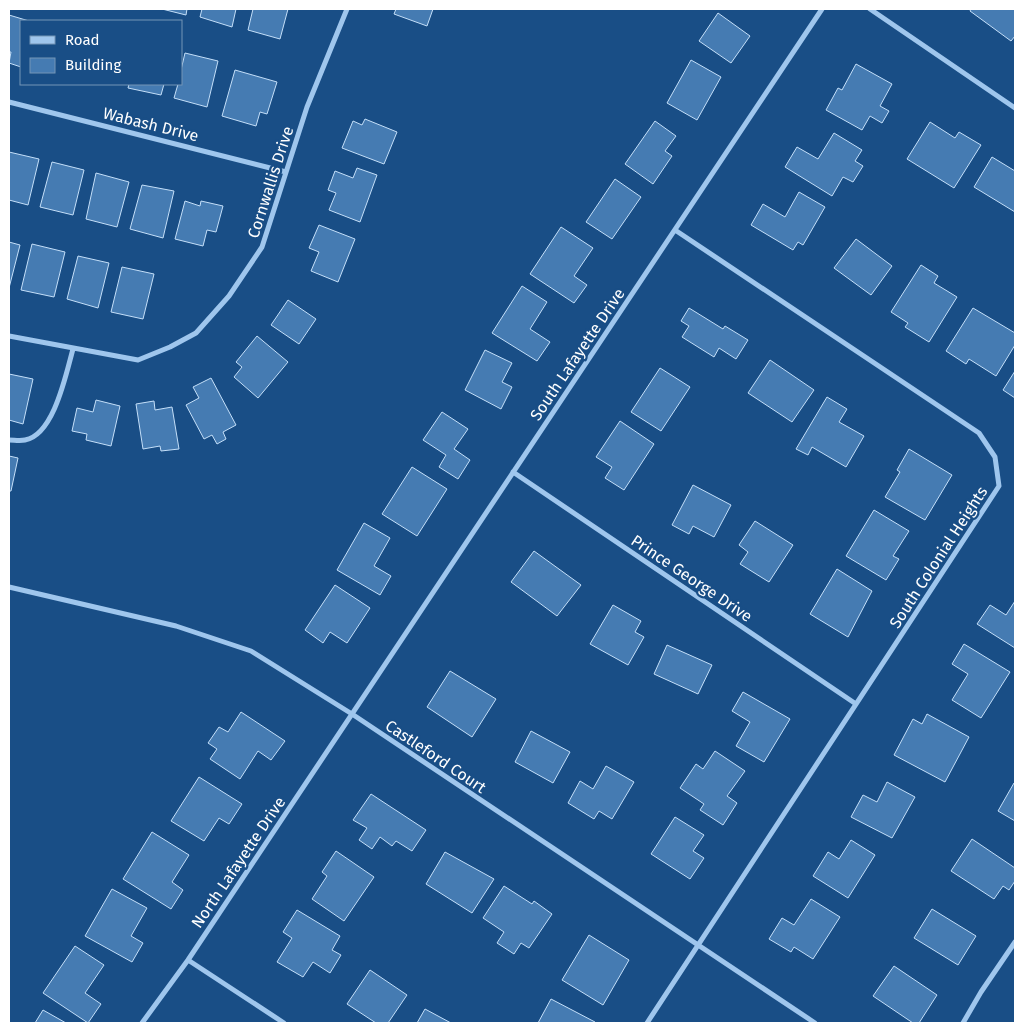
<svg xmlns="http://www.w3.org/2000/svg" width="1024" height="1032" font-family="'Fira Sans',sans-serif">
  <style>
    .building { fill: #457bb2; stroke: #c4dff9 }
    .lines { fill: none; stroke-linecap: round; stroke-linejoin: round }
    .street { stroke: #9fc6ed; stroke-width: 5 }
    .labels { text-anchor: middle; stroke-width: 4.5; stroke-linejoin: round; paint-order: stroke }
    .street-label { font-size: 16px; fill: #fff; stroke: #194e86 }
  </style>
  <rect width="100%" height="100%" fill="#194e86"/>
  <path class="building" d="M162,9h25l-1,6z
    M202,9h34l-4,18 -32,-10z
    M253,9h35l-8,30 -32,-9z
    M396,9h37l-6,17 -33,-12z
    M971,9h44v27l-4,5 -41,-30z
    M718,13l32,23 -19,27 -32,-22z
    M9,15l20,6h-8v46l-12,-4 2,-11h-2z
    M185,53l33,8 -11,46 -33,-9 4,-14h3v-14z
    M691,60l30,17 -24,43 -30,-17z
    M856,64l36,20 -12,22 9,5 -7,12 -12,-7 -8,14 -36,-20 12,-22 4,2z
    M235,70l42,12 -10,32 -7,-2 -4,14 -34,-10z
    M129,84h35l-3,11 -33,-7z
    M365,119l32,13 -13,32 -42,-16 11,-27 9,4z
    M655,121l21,15 -11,15 7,5 -19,28 -28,-20z
    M930,122l25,16 4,-6 22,13 -27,43 -47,-29z
    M834,133l28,17 -7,11 8,5 -10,16 -10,-5 -11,19 -47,-29 12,-20 21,12z
    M9,152l30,7 -11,46 -19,-5z
    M992,157l23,14v41l-41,-25z
    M52,162l32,8 -11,45 -33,-8z
    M357,168l20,7 -17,47 -31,-12 7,-17 -8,-3 7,-19 18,7z
    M96,173l33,9 -12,45 -31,-8z
    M615,179l26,18 -29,42 -26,-17z
    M142,185l32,6 -11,47 -33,-9z
    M799,192l26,15 -22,38 -5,-3 -5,8 -42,-25 12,-21 22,13z
    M185,201l15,5 1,-5 22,5 -7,26 -9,-2 -4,16 -28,-7z
    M319,225l36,14 -17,43 -27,-11 8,-19 -10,-4z
    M561,227l32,21 -19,28 13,9 -13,18 -44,-29z
    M856,239l36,27 -21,29 -37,-27z
    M9,242l11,3 -11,43z
    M32,244l33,8 -11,45 -33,-7z
    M78,256l31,7 -11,45 -31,-9z
    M921,265l17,11 -4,7 23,14 -28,45 -24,-15 3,-4 -17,-11z
    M122,267l32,7 -11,45 -32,-7z
    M522,286l25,16 -17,27 20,13 -13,19 -45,-28z
    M288,300l28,19 -17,25 -28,-19z
    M689,308l34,21 2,-3 23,14 -12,19 -17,-11 -5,9 -32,-20 7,-11 -8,-5z
    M973,308l42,25v12l-19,31 -27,-17 -3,5 -20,-13z
    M257,336l31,26 -30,36 -24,-21 8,-10 -6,-5z
    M485,350l27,13 -10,19 10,5 -11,22 -36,-19z
    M770,360l44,30 -22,32 -44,-29z
    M660,368l30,19 -29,44 -30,-19z
    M1015,371v27l-12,-8z
    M9,374l24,5 -10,45 -14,-4z
    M211,378l25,47 -13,7 3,7 -9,5 -5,-9 -8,4 -18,-34 13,-7 -6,-11z
    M827,397l20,12 -8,13 25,14 -18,31 -34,-20 -4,8 -12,-6z
    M96,400l24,6 -9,40 -25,-6 1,-6 -15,-3 5,-23 16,4z
    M154,401l1,9 17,-3 7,42 -18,2 -1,-5 -17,3 -7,-45z
    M442,412l26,17 -14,20 16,11 -12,19 -19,-12 7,-12 -23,-15z
    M620,421l34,23 -30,46 -19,-12 7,-11 -16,-10z
    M909,449l43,26 -27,45 -40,-23 15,-25 -3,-2z
    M9,456l9,2 -7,33h-2z
    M412,467l35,22 -30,47 -35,-22z
    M693,485l38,20 -17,32 -21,-11 -4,8 -17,-9z
    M874,510l35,21 -16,25 6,3 -13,21 -40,-24z
    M755,521l38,24 -24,37 -29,-18 8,-12 -9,-7z
    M364,523l26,15 -16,28 17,10 -11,19 -43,-25z
    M534,551l47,34 -24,31 -46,-34z
    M837,569l35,22 -24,46 -38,-23z
    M335,585l35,23 -23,35 -17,-11 -7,11 -18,-13z
    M1015,601v47l-38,-24 13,-19 16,10z
    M613,605l28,16 -6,11 9,5 -16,28 -38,-21z
    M964,644l46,28 -29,46 -29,-18 16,-26 -16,-10z
    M667,645l45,20 -14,29 -44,-20z
    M450,671l46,28 -24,38 -45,-30z
    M743,692l47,27 -26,43 -28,-16 14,-24 -18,-11z
    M241,712l44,29 -14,19 -13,-9 -18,28 -30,-20 7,-10 -9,-6 11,-16 9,5z
    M927,714l42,23 -24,45 -51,-27 19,-36 9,5z
    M531,731l39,21 -17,31 -38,-21z
    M715,751l30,20 -18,25 10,7 -14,22 -23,-15 4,-6 -24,-16 16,-24 7,5z
    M606,766l28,16 -22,37 -13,-8 -5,8 -26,-16 12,-22 13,8z
    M199,777l43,27 -13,20 -10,-6 -15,23 -33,-20z
    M887,782l28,15 -23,41 -41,-21 12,-22 14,7z
    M1014,783l1,1v37l-17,-10z
    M371,794l55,36 -14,21 -16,-10 -4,5 -12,-9 -8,12 -13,-9 8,-12 -14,-8z
    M675,817l29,18 -11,16 11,7 -14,21 -39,-25z
    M152,832l37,23 -17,27 11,8 -12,19 -48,-30z
    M972,839l43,29v13l-6,9 -6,-4 -9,13 -43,-28z
    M851,840l24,15 -27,43 -35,-22 15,-24 11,7z
    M336,851l38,26 -30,44 -32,-22 15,-23 -5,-4z
    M445,852l49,27 -22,34 -46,-29z
    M504,886l28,18 2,-3 18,13 -23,34 -8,-5 -7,11 -17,-11 7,-11 -21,-14z
    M112,889l35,19 -16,28 12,7 -11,19 -47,-26z
    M811,899l29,18 -27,42 -19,-12 -3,5 -22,-13 13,-21 12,7z
    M932,909l44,27 -18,29 -44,-27z
    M297,910l43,26 -8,14 9,5 -11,18 -17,-11 -10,15 -26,-15 15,-24 -9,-6z
    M589,935l40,25 -26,45 -41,-25z
    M75,946l29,19 -19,28 16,11 -13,19 -45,-30z
    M894,966l43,29 -18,28h-6l-40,-27z
    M370,970l37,25 -19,28h-12l-29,-19z
    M551,999l44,23v1h-57z
    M425,1009l26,14h-34z
    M43,1010l23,13h-31z"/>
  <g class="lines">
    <path class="street" d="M870,9l145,99
      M9,102l277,70
      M9,336l129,24 32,-13 26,-14 33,-37 33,-49 45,-140 40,-98
      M9,440c5,0 11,1 16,0 29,-5 41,-66 48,-91
      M513,472l343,232
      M9,587l167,39 75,25 101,63 463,309
      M188,960l96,63
      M142,1023l46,-63 634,-951
      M647,1023l352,-537 -4,-29 -16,-24 -304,-203
      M963,1023l18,-31 34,-50"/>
  </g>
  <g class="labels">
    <g class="street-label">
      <text transform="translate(151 124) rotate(14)" y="6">Wabash Drive</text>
      <text transform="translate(270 182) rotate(-72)" y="6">Cornwallis Drive</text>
      <text transform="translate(577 354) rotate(-56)" y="6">South Lafayette Drive</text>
      <text transform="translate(938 557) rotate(-57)" y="6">South Colonial Heights</text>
      <text transform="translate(692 578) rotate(34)" y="6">Prince George Drive</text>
      <text transform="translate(436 756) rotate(34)" y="6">Castleford Court</text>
      <text transform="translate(238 862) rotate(-56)" y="6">North Lafayette Drive</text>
    </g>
  </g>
  <rect width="1024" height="1032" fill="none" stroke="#ffffff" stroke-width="20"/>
  <rect x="20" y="20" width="162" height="65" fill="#194e86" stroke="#7595b6"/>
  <rect x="30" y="36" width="25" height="8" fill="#9fc6ed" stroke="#7595b6"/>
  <text x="65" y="45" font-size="15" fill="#ffffff">Road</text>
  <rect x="30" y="58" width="25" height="15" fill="#457bb2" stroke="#7595b6"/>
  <text x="65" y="70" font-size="15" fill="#ffffff">Building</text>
</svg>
